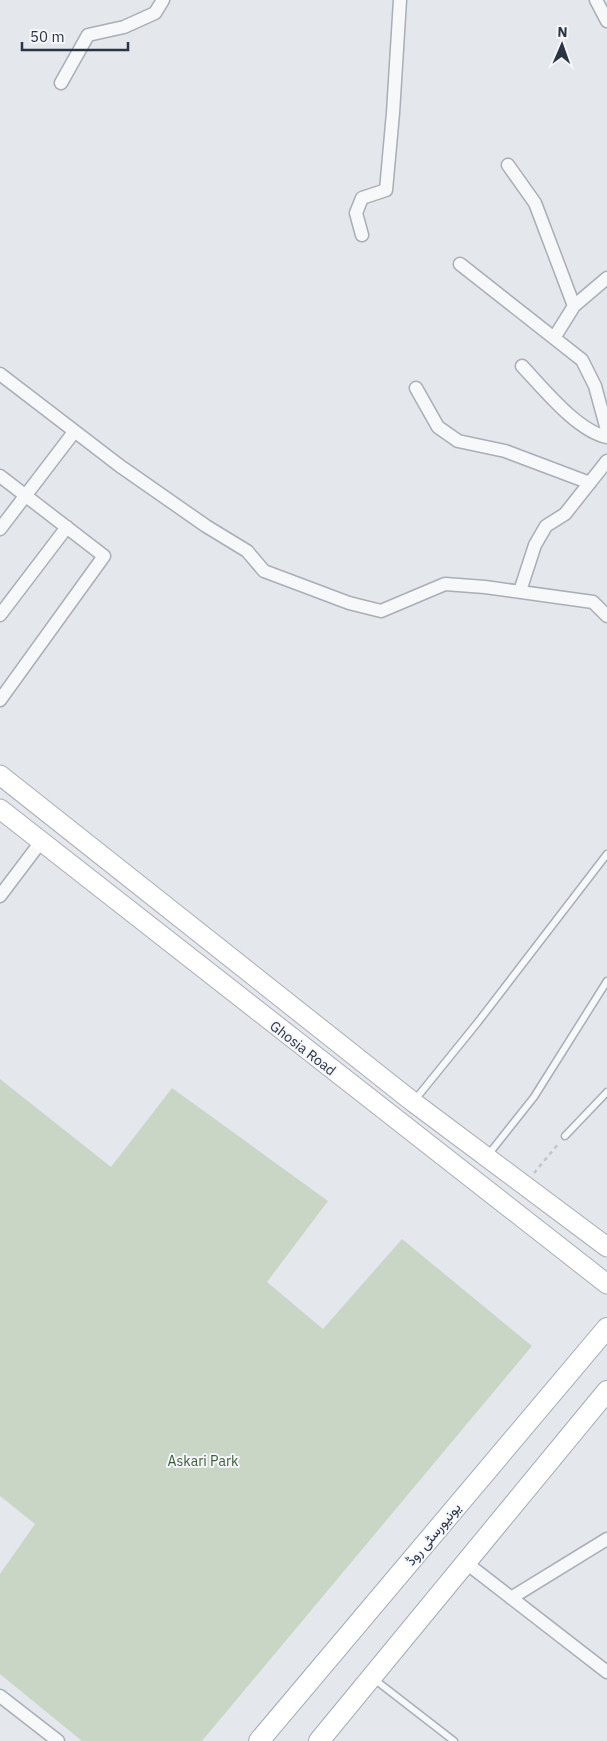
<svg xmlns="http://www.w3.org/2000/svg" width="607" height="1741" font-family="'IBM Plex Sans',Vazirmatn,sans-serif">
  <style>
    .park { fill: #c9d6c5 }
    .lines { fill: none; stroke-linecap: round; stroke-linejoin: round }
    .lane-casing { stroke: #a9aeb7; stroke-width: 9 }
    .street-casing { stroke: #a9aeb7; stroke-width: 15 }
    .secondary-casing { stroke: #a9aeb7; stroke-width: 21 }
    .primary-casing { stroke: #a3abb8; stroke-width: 22 }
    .path { stroke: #c2c5cb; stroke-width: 2.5; stroke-dasharray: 4 4; stroke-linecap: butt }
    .lane { stroke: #f7f8fa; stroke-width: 6 }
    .street { stroke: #f7f8fa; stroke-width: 12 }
    .secondary { stroke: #fff; stroke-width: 19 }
    .primary { stroke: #fff; stroke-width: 20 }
    .labels { text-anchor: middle; stroke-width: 4; stroke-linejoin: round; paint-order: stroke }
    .street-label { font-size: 14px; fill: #2b3445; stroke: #f4f6f9 }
    .park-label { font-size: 14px; fill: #3f6138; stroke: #f4f6f9 }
  </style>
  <rect width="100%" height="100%" fill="#e4e7ec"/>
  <path class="park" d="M0,1079l111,88 61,-79 156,113 -61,81 56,47 79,-90 130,107 -330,395h-120l-82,-67v-100l35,-50 -35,-28z"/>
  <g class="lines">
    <defs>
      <path id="lane" d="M414,1101l64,-79 129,-168
        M565,1136l42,-44
        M488,1155l46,-58 73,-116
        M374,1679l80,62"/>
      <path id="street" d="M596,0l11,21
        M61,83l27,-48 36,-8 31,-14 8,-13
        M508,165l27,38 39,103 -20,32
        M362,235l-6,-22 6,-15 24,-8 7,-77 7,-113
        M460,264l122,96 13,26 12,44
        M574,306l33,-28
        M522,366c21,22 55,65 85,71
        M0,374l120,92 86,60 41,25 17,20 85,32 32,8 64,-27 40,3 108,15 14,14
        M416,388l22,39 20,14 47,10 85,32
        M0,476l104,80 -104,144
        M0,529l74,-97
        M520,591l15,-46 11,-19 19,-12 42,-53
        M0,615l67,-88
        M0,896l40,-53
        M465,1562l142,110
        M511,1598l96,-59
        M0,1696l58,45"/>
      <path id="secondary" d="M0,775l413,327 194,145
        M0,809l607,475"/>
      <path id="primary" d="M259,1741l348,-413
        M319,1741l288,-350"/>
    </defs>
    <use href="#lane" class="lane-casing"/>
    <use href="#street" class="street-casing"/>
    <use href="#secondary" class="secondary-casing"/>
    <use href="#primary" class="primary-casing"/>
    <path class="path" d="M534,1173l25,-30"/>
    <use href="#lane" class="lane"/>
    <use href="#street" class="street"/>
    <use href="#secondary" class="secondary"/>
    <use href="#primary" class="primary"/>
  </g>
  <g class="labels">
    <g class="street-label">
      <text transform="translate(303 1048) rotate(38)" y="5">Ghosia Road</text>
      <text transform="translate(433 1534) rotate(-50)" y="5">یونیورسٹی روڈ</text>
    </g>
    <g class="park-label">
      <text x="203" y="1466">Askari Park</text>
    </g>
  </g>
  <g transform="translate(562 45) rotate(2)" stroke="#f4f6f9" stroke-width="4" paint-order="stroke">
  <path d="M0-4L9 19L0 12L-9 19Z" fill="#2b3445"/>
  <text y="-8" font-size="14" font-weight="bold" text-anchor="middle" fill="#2b3445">N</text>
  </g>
  <path d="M22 42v8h106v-8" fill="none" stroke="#2b3445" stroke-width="2.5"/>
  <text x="30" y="42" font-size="15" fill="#2b3445" stroke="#f4f6f9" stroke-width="4" paint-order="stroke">50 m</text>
</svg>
